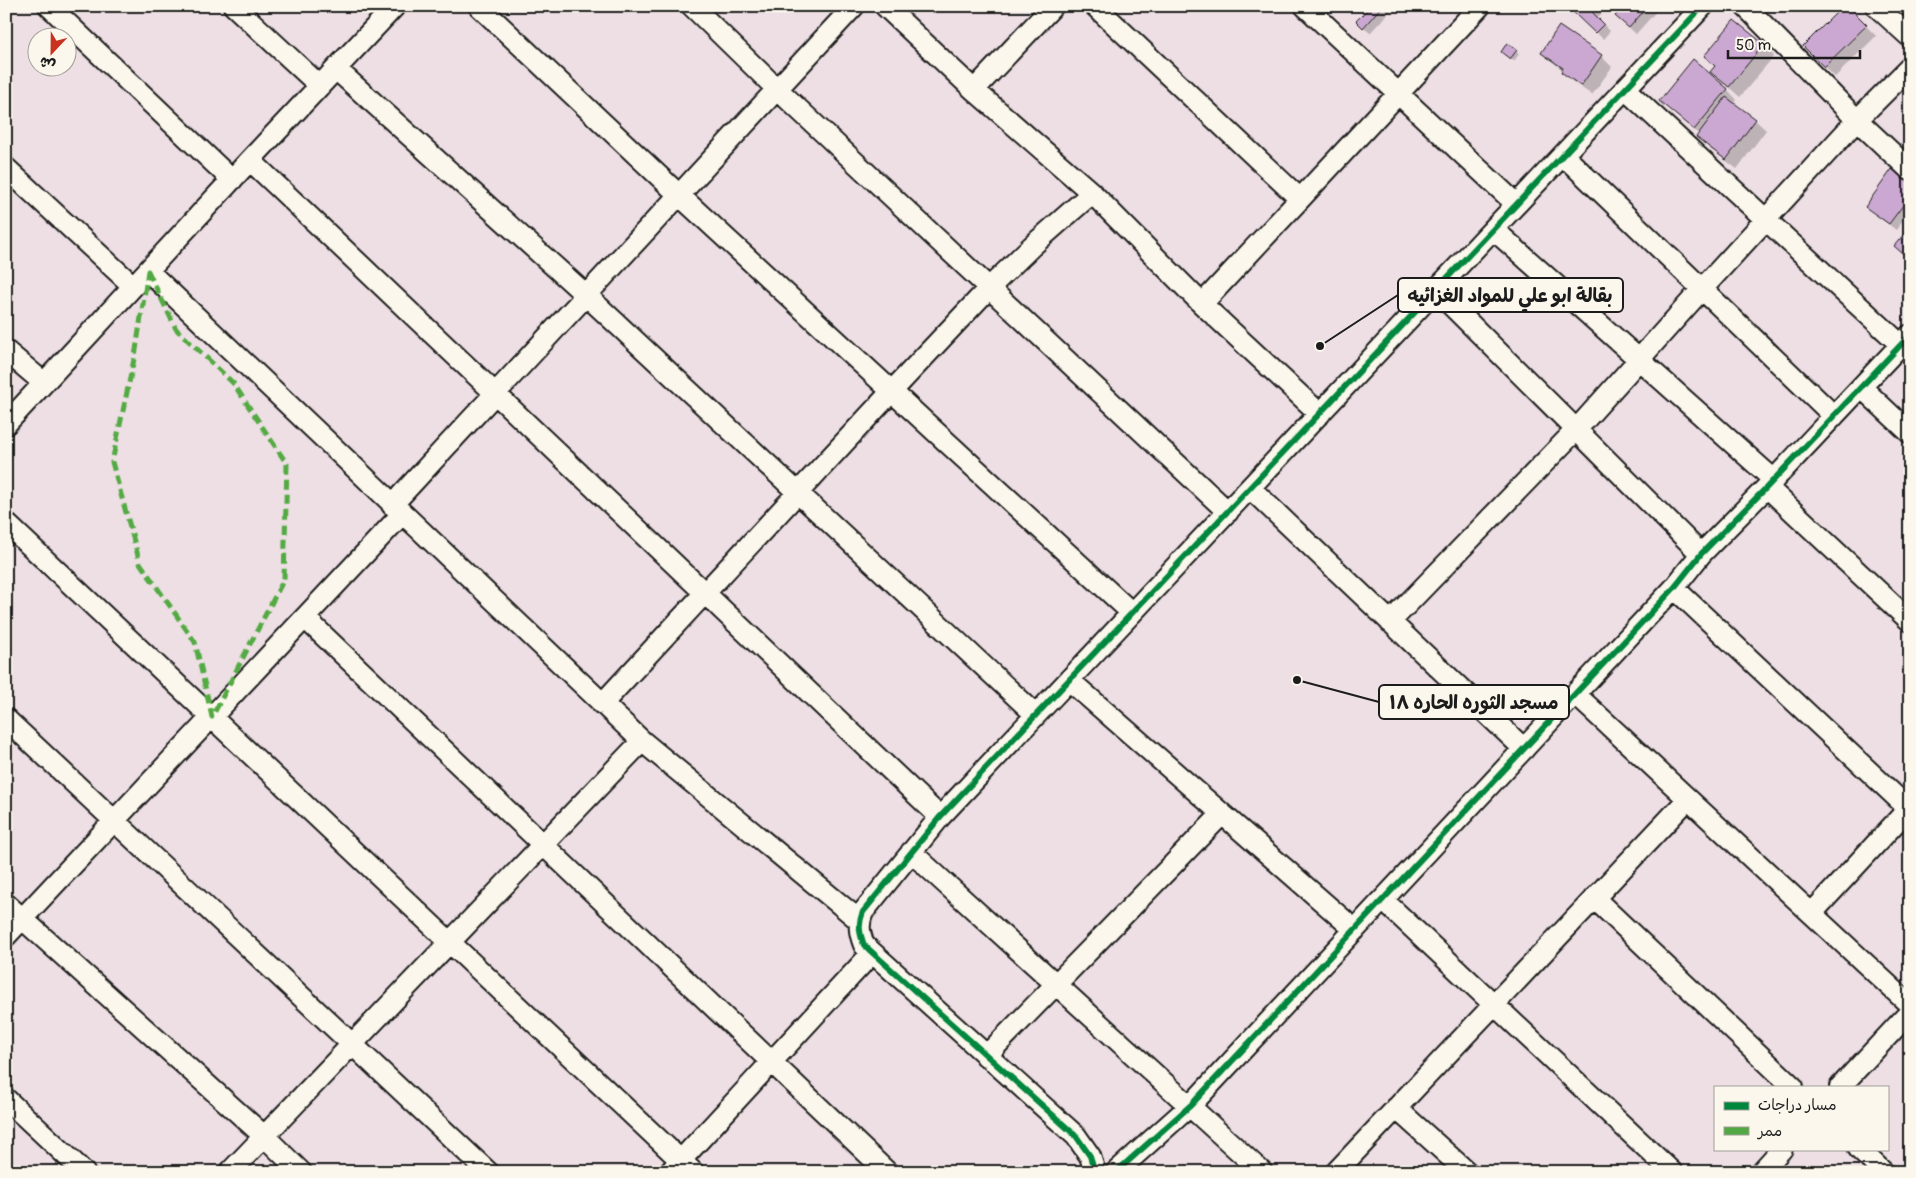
<svg xmlns="http://www.w3.org/2000/svg" width="1916" height="1178" font-family="Pangolin,'Playpen Sans Arabic',sans-serif">
  <style>
    .shadow { fill: #0003 }
    .building { fill: #cba8d1; stroke: #1c1c1c }
    .lines { fill: none; stroke-linecap: round; stroke-linejoin: round }
    .minor-casing { stroke: #1c1c1c; stroke-width: 24 }
    .minor { stroke: #fbf7ec; stroke-width: 20 }
    .quiet { stroke: #52a943; stroke-width: 5; stroke-dasharray: 10 5; stroke-linecap: butt }
    .cycleway-casing { stroke: #fbf7ec; stroke-width: 9 }
    .cycleway { stroke: #00873e; stroke-width: 6 }
    .leader { fill: none; stroke: #1c1c1c; stroke-width: 2 }
    .callout-dot { fill: #1c1c1c; stroke: #fbf7ec; stroke-width: 2 }
    .callout { fill: #fbf7ec; stroke: #1c1c1c; stroke-width: 2 }
    .callout-label { font-size: 19px; text-anchor: middle; font-weight: bold; fill: #1c1c1c }
  </style>
  <rect width="100%" height="100%" fill="#eddfe4"/>
  <filter id="ink" filterUnits="userSpaceOnUse"><feTurbulence type="fractalNoise" baseFrequency=".02" numOctaves="2"/><feDisplacementMap in="SourceGraphic" scale="10" xChannelSelector="R" yChannelSelector="G"/><feConvolveMatrix kernelMatrix="1 2 1 2 8 2 1 2 1" color-interpolation-filters="sRGB"/></filter>
  <g filter="url(#ink)">
    <path class="shadow" d="M1368,6h27l-25,27 -12,-12 12,-13z
      M1582,6h27l-12,12 13,13 -7,8 -27,-26z
      M1634,6l25,2 -23,26 -12,-11 4,-10z
      M1846,6l30,30 -41,41 -31,-31z
      M1734,22l40,34 -34,41 -28,-25 4,-5z
      M1560,28l41,28 11,11 -20,28 -19,-13 -10,-10 1,-1 -22,-18z
      M1516,51l3,3 -5,7 -9,-6z
      M1727,89l10,11 -3,4 21,16 11,10 -29,39 -29,-22 -10,-10 2,-2 -40,-34z
      M1910,183v28l-14,19 -30,-23z"/>
    <path class="building" d="M1367,6h15l-19,22 -7,-7 13,-13z
      M1580,6h16l-5,5 13,13 -9,9 -21,-20z
      M1632,6h16l-19,22 -14,-12 8,-9 4,4z
      M1843,6h5l19,19 -43,42 -21,-21z
      M1894,6h16v6l-4,5z
      M1734,20l30,24 -35,43 -19,-15 5,-6 -11,-10z
      M1559,26l43,29 -21,31 -20,-14 2,-4 -22,-15z
      M1507,43l10,7 -7,9 -9,-7z
      M1693,59l35,30 -34,41 -35,-29z
      M1726,97l30,22 -30,41 -30,-23z
      M1892,169l18,13v14l-21,28 -24,-17z
      M1910,227v33l-16,-14z"/>
    <g class="lines">
      <defs>
        <path id="minor" d="M49,6l183,174
          M234,6l86,80
          M479,6l200,189 453,418
          M692,6l85,83 451,423
          M885,6l89,84 118,103 110,111 118,110
          M1095,6l205,193
          M1305,6l211,198
          M1745,6l112,114 53,50
          M1876,6l34,31
          M336,69l250,226 450,420
          M1625,89l276,256
          M974,90l79,-84
          M1563,155l271,261
          M250,160l690,657
          M6,168l127,118
          M1493,229l281,251
          M148,271l494,470 218,180
          M1436,290l265,264
          M1202,304l278,-298
          M6,351l38,32
          M1861,387l49,46
          M6,424l244,-264 145,-154
          M1767,487l143,134
          M1250,488l274,261
          M392,505l462,-499
          M6,523l687,649
          M1674,588l236,222
          M305,618l582,554
          M1390,622l186,-192 126,-141 155,-169 53,-53
          M1069,680l286,250
          M1575,694l335,311
          M602,704l290,-313 97,-103 43,-42 60,-53
          M6,719l482,453
          M911,852l351,320
          M1594,898l199,189
          M1383,900l289,272
          M6,904l258,232 37,36
          M1812,913l98,-106
          M6,936l396,-422
          M986,1056l236,-242
          M1840,1087l70,-75
          M6,1099l78,73
          M1396,1108l71,64
          M1859,1149l24,23
          M230,1172l412,-431
          M670,1172l202,-219
          M1095,1172l-5,-16 -14,-20 -212,-191c-5,-13 -6,-21 -1,-33l77,-95 763,-811
          M1116,1172l75,-67 483,-517 27,-34 66,-67 143,-152
          M1336,1172l352,-373
          M1761,1172l21,-23"/>
      </defs>
      <use href="#minor" class="minor-casing"/>
      <use href="#minor" class="minor"/>
      <path class="quiet" d="M148,271l28,58 57,54 54,81 -3,115 -72,138 -17,-75 -55,-79 -28,-101 24,-112z"/>
      <defs>
        <path id="cycleway" d="M1095,1172l-5,-16 -14,-20 -212,-191c-5,-13 -6,-21 -1,-33l77,-95 763,-811
          M1116,1172l75,-67 483,-517 27,-34 66,-67 143,-152"/>
      </defs>
      <use href="#cycleway" class="cycleway-casing"/>
      <use href="#cycleway" class="cycleway"/>
    </g>
  </g>
  <path class="leader" d="M1320 346L1398 295M1297 680L1379 702"/>
  <g class="callout-dot">
    <circle cx="1320" cy="346" r="5"/>
    <circle cx="1297" cy="680" r="5"/>
  </g>
  <g class="callout">
    <rect x="1398" y="278" width="225" height="34" rx="5"/>
    <rect x="1379" y="685" width="190" height="34" rx="5"/>
  </g>
  <g class="callout-label">
    <text x="1510" y="302">بقالة ابو علي للمواد الغزائيه</text>
    <text x="1474" y="709">مسجد الثوره الحاره ١٨</text>
  </g>
  <rect width="1916" height="1178" fill="none" stroke="#fbf7ec" stroke-width="25"/>
  <rect x="12" y="12" width="1891" height="1153" fill="none" stroke="#1c1c1c" stroke-width="2" filter="url(#ink)"/>
  <rect x="1714" y="1086" width="175" height="65" fill="#fbf7ec" stroke="#a29f99"/>
  <rect x="1724" y="1102" width="25" height="8" fill="#00873e" stroke="#a29f99"/>
  <text x="1758" y="1110" font-size="15" fill="#1c1c1c">مسار دراجات</text>
  <rect x="1724" y="1127" width="25" height="8" fill="#52a943" stroke="#a29f99"/>
  <text x="1758" y="1136" font-size="15" fill="#1c1c1c">ممر</text>
  <g transform="translate(52 52) rotate(202)"><circle r="24" fill="#fbf7ec" stroke="#a29f99"/>
  <path d="M0-4L9 19L0 12L-9 19Z" fill="#c8321e"/>
  <text y="-8" font-size="14" font-weight="bold" text-anchor="middle" fill="#1c1c1c">ش</text>
  </g>
  <path d="M1728 50v8h132v-8" fill="none" stroke="#1c1c1c" stroke-width="2.5"/>
  <text x="1736" y="50" font-size="15" fill="#1c1c1c" stroke="#fbf7ec" stroke-width="4" paint-order="stroke">50 m</text>
</svg>
